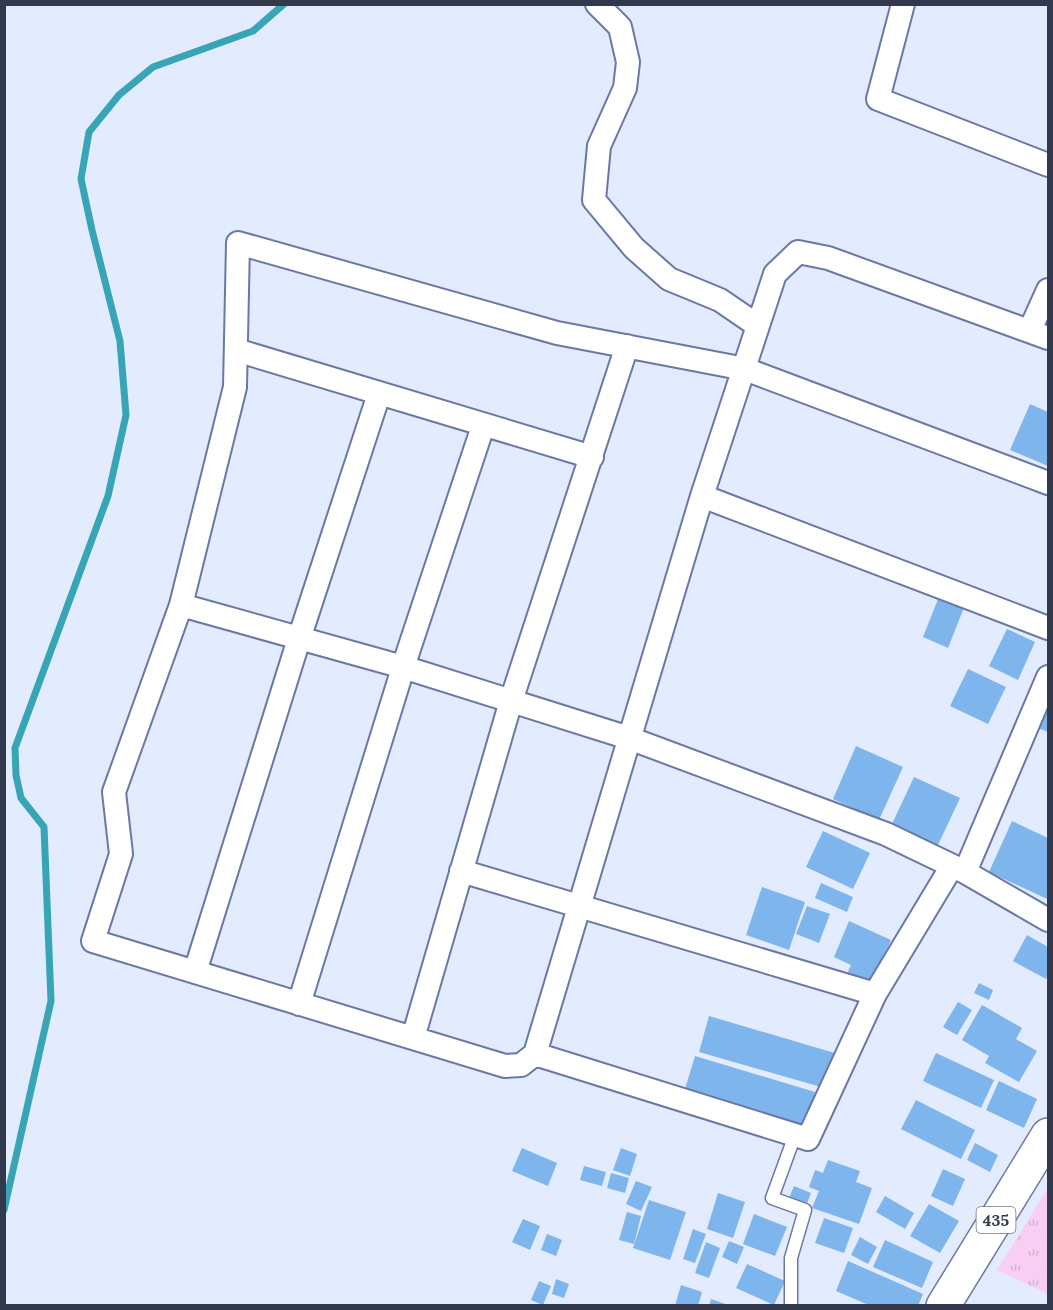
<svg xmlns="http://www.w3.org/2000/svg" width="1053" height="1310" font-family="Lora,serif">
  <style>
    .grass { fill: url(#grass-tufts) }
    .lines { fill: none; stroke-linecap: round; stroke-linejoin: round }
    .stream { stroke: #38a5b6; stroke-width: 7 }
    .building { fill: #7eb5ec }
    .service-casing { stroke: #6a78a5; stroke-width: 15 }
    .minor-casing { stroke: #6a78a5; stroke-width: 26 }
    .primary-casing { stroke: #6a78a5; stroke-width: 36 }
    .service { stroke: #fff; stroke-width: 12 }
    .minor { stroke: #fff; stroke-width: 22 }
    .primary { stroke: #fff; stroke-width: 33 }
    .labels { text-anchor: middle; stroke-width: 4.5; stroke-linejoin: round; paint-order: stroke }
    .shield { fill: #fff; stroke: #707482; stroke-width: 1.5 }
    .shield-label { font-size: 16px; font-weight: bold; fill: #33394d }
  </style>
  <defs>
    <pattern id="grass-tufts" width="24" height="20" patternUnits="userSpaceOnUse" patternTransform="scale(1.5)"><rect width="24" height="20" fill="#f8cef3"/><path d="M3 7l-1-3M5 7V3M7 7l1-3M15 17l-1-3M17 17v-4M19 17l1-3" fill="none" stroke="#d5b2d2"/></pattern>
  </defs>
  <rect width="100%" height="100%" fill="#e3ebff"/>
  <path class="grass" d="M1048,1188v106l-51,-24z"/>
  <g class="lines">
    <path class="stream" d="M4,1210l47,-209 -7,-174 -23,-29 -5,-23 -1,-27 93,-252 18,-81 -6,-74 -28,-111 -11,-51 8,-47 30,-37 34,-28 100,-36 31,-27"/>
  </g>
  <path class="building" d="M1030,404l18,8v54l-38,-16z
    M940,594l25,11 -17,43 -25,-11z
    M1007,629l28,13 -17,38 -29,-14z
    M968,669l38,18 -18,37 -38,-18z
    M1048,704v28l-10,-4z
    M856,746l47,21 -24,53 -46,-21z
    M914,777l46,21 -22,47 -46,-21z
    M1012,821l36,17v57l-1,4 -58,-27z
    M823,831l47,22 -17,36 -47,-22z
    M821,883l32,14 -6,15 -32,-14z
    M762,887l43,15 -16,48 -43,-15z
    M807,906l23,8 -11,29 -23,-9z
    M849,921l42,19 -19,44 -25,-10 4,-9 -17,-8z
    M1027,935l21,12v28l-2,4 -33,-18z
    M979,983l14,7 -4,10 -15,-7z
    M958,1002l14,8 -15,25 -14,-8z
    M982,1005l40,23 -6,11 21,12 -18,31 -34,-19 4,-7 -27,-16z
    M709,1016l129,38 -10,35 -129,-37z
    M936,1053l58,27 -13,28 -58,-27z
    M695,1056l120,36 -10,33 -120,-36z
    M999,1081l38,18 -13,29 -38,-18z
    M916,1100l59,30 -14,29 -60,-30z
    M975,1143l23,12 -8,17 -23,-12z
    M522,1148l35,15 -9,23 -36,-15z
    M621,1148l16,6 -7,22 -17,-6z
    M828,1160l32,11 -4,11 16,6 -13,36 -47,-16 7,-17 -10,-4 6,-17 8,3z
    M584,1166l22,6 -4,14 -22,-6z
    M943,1169l22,10 -12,27 -22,-10z
    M611,1173l18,5 -4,15 -18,-5z
    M636,1181l16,6 -11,24 -15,-7z
    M794,1186l17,7 -5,13 -17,-8z
    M718,1193l27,9 -12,36 -26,-9z
    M885,1196l29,17 -9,16 -29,-17z
    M649,1200l37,12 -16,48 -37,-12z
    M929,1204l30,17 -19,32 -30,-17z
    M627,1212l14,4 -7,28 -15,-4z
    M754,1214l33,13 -12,29 -32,-12z
    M824,1218l29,10 -9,25 -29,-10z
    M523,1219l17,7 -10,24 -18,-8z
    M693,1229l13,5 -11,29 -12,-4z
    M547,1234l15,6 -6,16 -15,-6z
    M860,1237l17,10 -9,17 -17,-9z
    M885,1240l48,22 -11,26 -49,-21z
    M729,1241l15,6 -7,17 -15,-7z
    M706,1242l14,6 -11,30 -14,-5z
    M848,1261l75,33 -5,12h-47l-35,-15z
    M747,1264l38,17 -11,24 -38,-17z
    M556,1279l13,5 -5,14 -12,-4z
    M539,1281l12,5 -8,19 -12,-5z
    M681,1285l21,7 -4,14h-23z
    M711,1299l17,6v1h-19z"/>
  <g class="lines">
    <defs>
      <path id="service" d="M791,1306v-48l14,-48 -33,-12 23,-63"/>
      <path id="minor" d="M597,4l23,23 8,35 -3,26 -26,58 -5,54 40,48 35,31 51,21 38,26
        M903,4l-25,95 170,66
        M1030,330l18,-40
        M1048,338l-220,-80 -30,-6 -23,22 -73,222 -167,558 -14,11 -16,1 -412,-125 28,-87 -7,-62 67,-187 54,-218 3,-144 319,90 188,36 303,114
        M236,350l356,107
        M702,496l346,132
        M181,605l222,62 226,71 257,96 79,38 83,48
        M461,871l414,123
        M965,872l83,-195
        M195,972l104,-333 80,-245
        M299,1004l109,-352 75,-226
        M413,1038l98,-337 116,-355
        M535,1054l273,85 67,-145 77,-128"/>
      <path id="primary" d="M943,1306l105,-171"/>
    </defs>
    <use href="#service" class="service-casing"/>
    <use href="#minor" class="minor-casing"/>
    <use href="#primary" class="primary-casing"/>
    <use href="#service" class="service"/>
    <use href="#minor" class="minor"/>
    <use href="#primary" class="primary"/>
  </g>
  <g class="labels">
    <rect class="shield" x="976.5" y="1207" width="39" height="26" rx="4.5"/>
    <g class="shield-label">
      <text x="996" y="1226">435</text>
    </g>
  </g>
  <rect width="1053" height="1310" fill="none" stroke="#33394d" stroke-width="12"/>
</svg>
